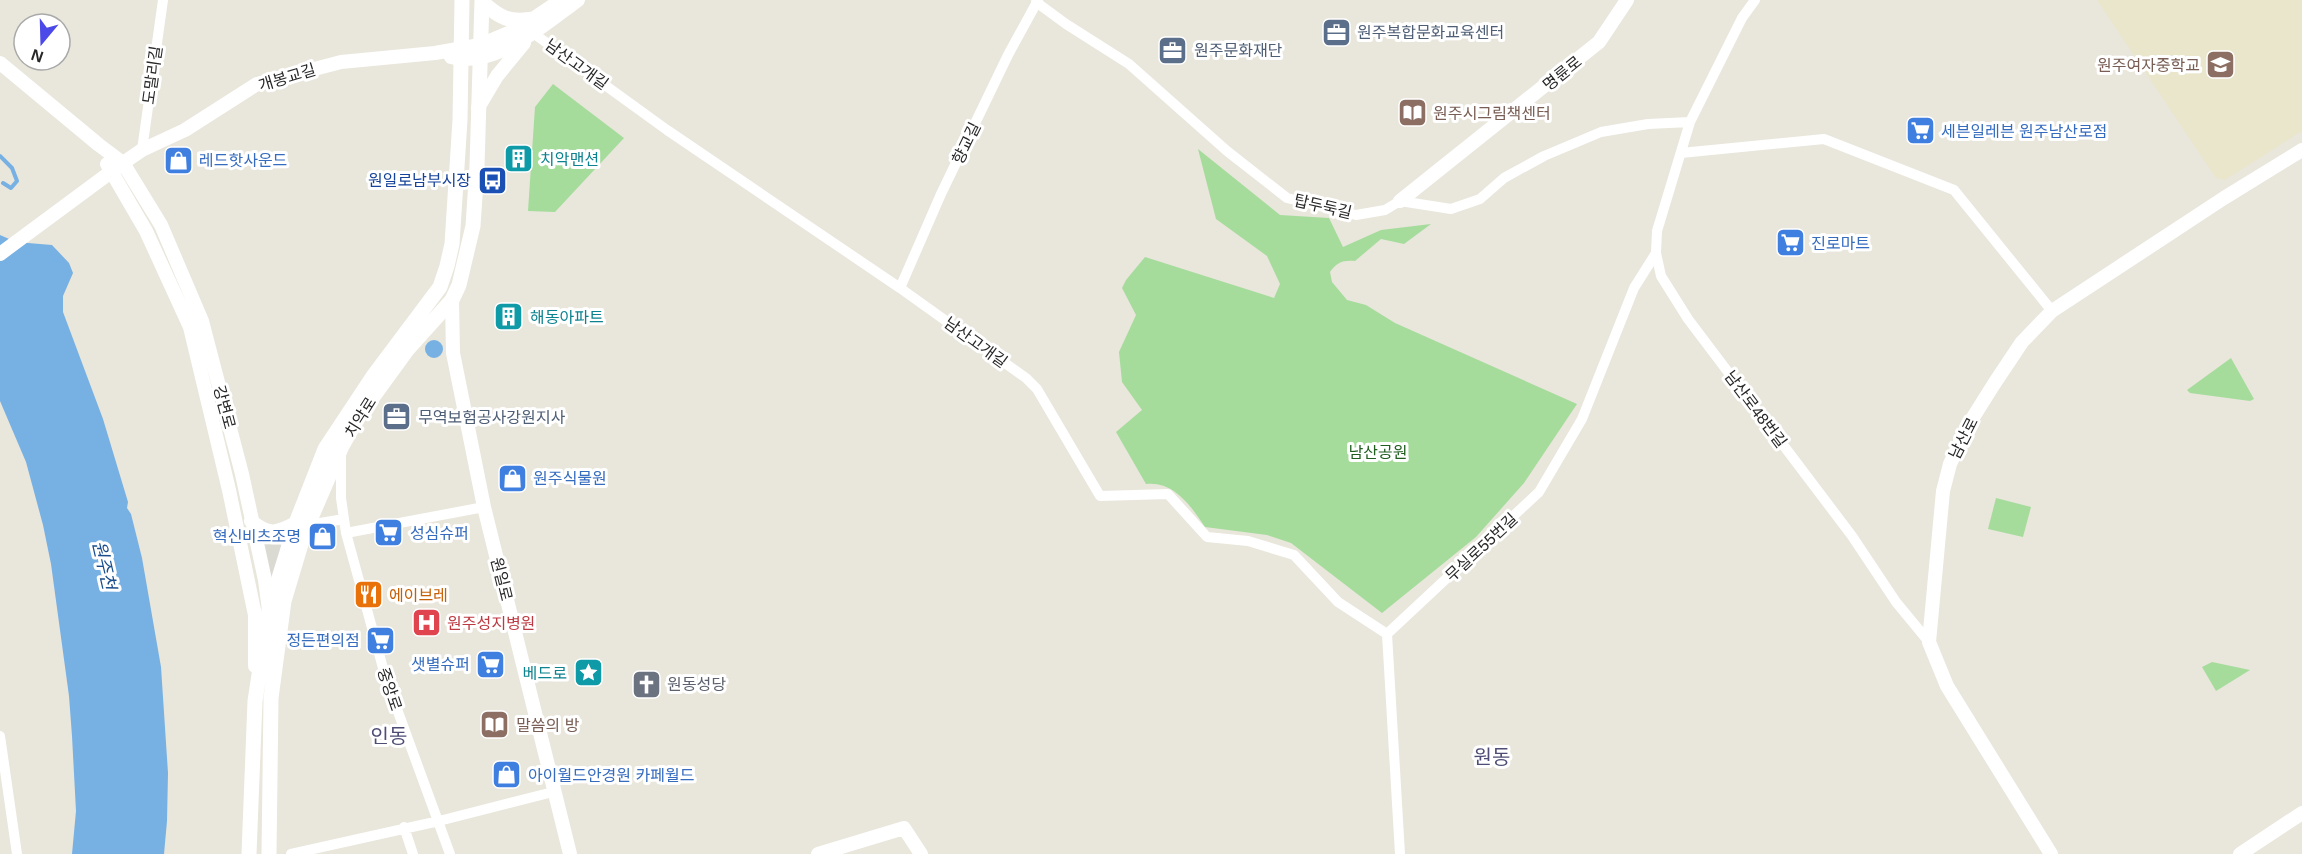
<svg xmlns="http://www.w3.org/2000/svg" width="2302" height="854" font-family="Arial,'Noto Sans KR',sans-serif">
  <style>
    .education { fill: #eae6cc }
    .green { fill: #a5dc9c }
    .plaza { fill: #dad9d2 }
    .water { fill: #77b0e3 }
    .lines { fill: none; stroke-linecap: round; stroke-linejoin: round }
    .stream { stroke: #77b0e3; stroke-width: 4 }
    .minor { stroke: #fff; stroke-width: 10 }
    .tertiary { stroke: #fff; stroke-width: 14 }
    .secondary { stroke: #fff; stroke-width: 15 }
    .labels { text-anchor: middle; stroke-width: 6; stroke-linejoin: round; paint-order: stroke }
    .service-label { font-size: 16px; fill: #4e5e75; stroke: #fff; text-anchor: start }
    .street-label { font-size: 16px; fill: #282828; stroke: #fff }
    .education-label { font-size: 16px; fill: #785e54; stroke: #fff; text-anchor: start }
    .shop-label { font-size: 16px; fill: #366cbe; stroke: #fff; text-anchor: start }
    .culture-label { font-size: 16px; fill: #0d838f; stroke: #fff; text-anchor: start }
    .transit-label { font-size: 16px; fill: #164399; stroke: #fff; text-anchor: end }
    .park-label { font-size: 16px; fill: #205e20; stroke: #fff }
    .food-label { font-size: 16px; fill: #c56008; stroke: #fff; text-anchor: start }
    .health-label { font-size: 16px; fill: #be3a42; stroke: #fff; text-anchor: start }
    .worship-label { font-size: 16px; fill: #5b616d; stroke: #fff; text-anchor: start }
    .water-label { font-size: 18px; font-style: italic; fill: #194d8c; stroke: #fff }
    .quarter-label { font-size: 20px; fill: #4e4d75; stroke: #fff }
  </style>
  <rect width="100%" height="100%" fill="#e9e6db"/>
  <path class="education" d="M2097,0h205v131l-77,49 -9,-2z"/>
  <path class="green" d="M553,84l71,54 -69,74 -27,-1 7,-104z
    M1198,149l82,66 49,3 14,29 38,-17 50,-6 -27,20 -23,-5 -26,22c-12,-1 -18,1 -25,11l2,10 15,18 19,5 29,18 182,81 -53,79 -48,54 -94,76 -91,-70 -24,-8 -62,-8c-14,-21 -31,-46 -59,-43l-30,-52 26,-22 -20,-28 -3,-30 17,-37 -14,-27 4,-8 19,-23 129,41 6,-14 -13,-28 -51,-37z
    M2231,358l23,41 -4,2 -60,-8 -3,-3z
    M1996,498l35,9 -8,30 -35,-8z
    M2212,662l38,8 -34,21 -14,-24z"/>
  <path class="plaza" d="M263,543l17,1 4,3 -13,48z"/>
  <path class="water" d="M0,235l16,7 36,3 17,18 4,10 -10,23v16l40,107 25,83 -1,6 4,6 11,44 19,109 7,106 -1,48 -3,33h-92l4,-43 -4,-75 -3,-40 -18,-132 -8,-39 -17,-63 -26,-61z
    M425 349a9 9 0 1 1 18 0a9 9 0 1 1-18 0Z"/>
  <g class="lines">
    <path class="stream" d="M0,156l12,12 5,13 -6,7 -8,-5"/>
    <path class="minor" d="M1755,0l-13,18 -52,104 -33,109 -1,22 5,23 27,43 164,217 44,66 33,40
      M1036,2l30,22 63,40 98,87 60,47 69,17 29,-5 15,-9 51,8 29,-10 24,-21 40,-22 57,-24 47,-8 42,-2
      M533,33l134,97 233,158 126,90 11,11 63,107 68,-2 39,43 41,4 46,14 44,47 49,32
      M142,150l21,-150
      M1681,153l143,-14 130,51 98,121
      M900,288l41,-94 67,-139 30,-55
      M341,453v45l5,35 40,146 64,175
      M308,525l36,-6
      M346,533l138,-26
      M1387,634l152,-142 43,-73 52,-131 22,-35
      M1387,634l13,220
      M0,736l17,118
      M404,827l9,27
      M291,854l148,-33 114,-29"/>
    <path class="tertiary" d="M451,57c44,12 94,-33 127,-57
      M0,63l99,82 24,18 38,62 41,96 40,153 23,106 4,30
      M478,108l19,-32 27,-33
      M107,164l39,67 44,96 39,163 26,125v51
      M1400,201l199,-159 28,-42
      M0,254l123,-91 19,-13 43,-20 72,-46 84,-22 94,-9 45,-8 38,-16 43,-29
      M452,300l1,53 31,154 86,347
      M251,521c18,15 26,12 45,2
      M818,854l86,-26 17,26
      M2051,854l-104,-168 -18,-44 14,-151 7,-27 17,-37 27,-43 28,-42 30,-31 172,-113 78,-48
      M2240,854l62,-41"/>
    <path class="secondary" d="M482,2c18,16 27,21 52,17
      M249,854l6,-153 14,-91 27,-87 29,-74 49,-74 66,-88 7,-21 5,-22 8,-124 2,-120
      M269,854l2,-156 13,-97 20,-67 38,-88 17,-30 48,-66 45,-50 7,-15 14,-59 4,-60 5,-166"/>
  </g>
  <defs>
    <symbol id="office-square" viewBox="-11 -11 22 22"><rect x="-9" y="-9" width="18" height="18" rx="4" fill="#5c6f8a" stroke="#fff"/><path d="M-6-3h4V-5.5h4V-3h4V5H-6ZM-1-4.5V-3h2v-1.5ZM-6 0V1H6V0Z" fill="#fff"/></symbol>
    <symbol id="school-square" viewBox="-11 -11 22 22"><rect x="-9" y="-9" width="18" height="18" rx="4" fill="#8d6e63" stroke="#fff"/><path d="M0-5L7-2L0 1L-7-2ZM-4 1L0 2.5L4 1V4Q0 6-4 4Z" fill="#fff"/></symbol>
    <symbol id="library-square" viewBox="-11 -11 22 22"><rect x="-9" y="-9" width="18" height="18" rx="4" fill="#8d6e63" stroke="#fff"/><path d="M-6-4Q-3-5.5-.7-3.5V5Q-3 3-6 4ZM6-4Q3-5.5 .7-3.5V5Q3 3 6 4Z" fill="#fff"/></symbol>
    <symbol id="supermarket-square" viewBox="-11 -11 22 22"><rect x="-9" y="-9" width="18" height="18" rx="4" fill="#3f7fe0" stroke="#fff"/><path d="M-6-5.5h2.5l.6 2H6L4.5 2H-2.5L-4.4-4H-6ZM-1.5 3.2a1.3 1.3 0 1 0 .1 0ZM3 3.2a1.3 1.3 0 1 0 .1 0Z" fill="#fff"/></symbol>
    <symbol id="building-square" viewBox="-11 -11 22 22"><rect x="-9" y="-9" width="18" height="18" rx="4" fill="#0f9aa8" stroke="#fff"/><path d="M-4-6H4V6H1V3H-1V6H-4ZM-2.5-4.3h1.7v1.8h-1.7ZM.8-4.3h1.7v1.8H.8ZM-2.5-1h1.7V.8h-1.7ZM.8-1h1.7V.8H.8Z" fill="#fff"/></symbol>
    <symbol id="shop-square" viewBox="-11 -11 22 22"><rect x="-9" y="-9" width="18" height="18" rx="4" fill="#3f7fe0" stroke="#fff"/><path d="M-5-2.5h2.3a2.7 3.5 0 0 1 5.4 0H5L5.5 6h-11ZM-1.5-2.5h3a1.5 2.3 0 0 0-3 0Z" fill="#fff"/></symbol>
    <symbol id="bus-square" viewBox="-11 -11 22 22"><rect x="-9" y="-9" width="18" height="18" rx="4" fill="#1a4fb4" stroke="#fff"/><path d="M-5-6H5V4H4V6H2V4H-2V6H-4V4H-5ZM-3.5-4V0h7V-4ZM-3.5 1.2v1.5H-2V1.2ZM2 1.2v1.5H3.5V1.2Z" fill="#fff"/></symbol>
    <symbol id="restaurant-square" viewBox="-11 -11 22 22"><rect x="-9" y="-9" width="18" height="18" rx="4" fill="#e8710a" stroke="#fff"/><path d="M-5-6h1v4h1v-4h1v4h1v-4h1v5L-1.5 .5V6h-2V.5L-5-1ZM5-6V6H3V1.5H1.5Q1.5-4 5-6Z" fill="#fff"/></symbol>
    <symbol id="hospital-square" viewBox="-11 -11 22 22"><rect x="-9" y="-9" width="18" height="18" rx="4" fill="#e0444e" stroke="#fff"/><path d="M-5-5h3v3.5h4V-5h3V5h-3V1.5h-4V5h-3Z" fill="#fff"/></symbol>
    <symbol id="sight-square" viewBox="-11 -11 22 22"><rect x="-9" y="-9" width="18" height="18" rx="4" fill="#0f9aa8" stroke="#fff"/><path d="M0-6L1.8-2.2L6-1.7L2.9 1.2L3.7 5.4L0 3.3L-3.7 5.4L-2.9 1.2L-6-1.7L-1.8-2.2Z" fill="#fff"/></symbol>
    <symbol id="church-square" viewBox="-11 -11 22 22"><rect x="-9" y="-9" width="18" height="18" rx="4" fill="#6b7280" stroke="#fff"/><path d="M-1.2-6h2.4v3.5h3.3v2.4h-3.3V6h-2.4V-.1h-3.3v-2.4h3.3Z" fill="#fff"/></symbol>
  </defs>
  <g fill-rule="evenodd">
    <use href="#office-square" x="1320" y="16" width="33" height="33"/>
    <use href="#office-square" x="1156" y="34" width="33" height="33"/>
    <use href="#school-square" x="2204" y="48" width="33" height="33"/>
    <use href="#library-square" x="1396" y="96" width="33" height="33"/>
    <use href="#supermarket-square" x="1904" y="114" width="33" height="33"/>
    <use href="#building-square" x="502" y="142" width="33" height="33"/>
    <use href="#shop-square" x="162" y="144" width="33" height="33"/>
    <use href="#bus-square" x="476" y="164" width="33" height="33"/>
    <use href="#supermarket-square" x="1774" y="226" width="33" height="33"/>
    <use href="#building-square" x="492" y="300" width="33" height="33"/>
    <use href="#office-square" x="380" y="400" width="33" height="33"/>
    <use href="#shop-square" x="496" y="462" width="33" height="33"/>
    <use href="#supermarket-square" x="372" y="516" width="33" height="33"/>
    <use href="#shop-square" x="306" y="520" width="33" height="33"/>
    <use href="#restaurant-square" x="352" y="578" width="33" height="33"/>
    <use href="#hospital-square" x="410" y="606" width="33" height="33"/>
    <use href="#supermarket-square" x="364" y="624" width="33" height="33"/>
    <use href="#supermarket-square" x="474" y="648" width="33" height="33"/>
    <use href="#sight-square" x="572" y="656" width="33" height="33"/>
    <use href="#church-square" x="630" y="668" width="33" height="33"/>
    <use href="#library-square" x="478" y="708" width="33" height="33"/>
    <use href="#shop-square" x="490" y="758" width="33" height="33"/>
  </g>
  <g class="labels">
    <g class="service-label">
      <text x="1357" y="38">원주복합문화교육센터</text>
      <text x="1194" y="56">원주문화재단</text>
      <text x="418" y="423">무역보험공사강원지사</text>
    </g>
    <g class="street-label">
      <text transform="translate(577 64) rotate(36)" y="6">남산고개길</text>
      <text transform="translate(1562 73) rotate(-39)" y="6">명륜로</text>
      <text transform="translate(152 75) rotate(-82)" y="6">도말리길</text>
      <text transform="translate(287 77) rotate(-17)" y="6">개봉교길</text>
      <text transform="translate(966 143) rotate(-64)" y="6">향교길</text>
      <text transform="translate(1323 206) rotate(13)" y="6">탑두둑길</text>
      <text transform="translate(976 342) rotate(36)" y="6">남산고개길</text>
      <text transform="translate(225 407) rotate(75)" y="6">강변로</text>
      <text transform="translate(1756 409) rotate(53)" y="6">남산로48번길</text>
      <text transform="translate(360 417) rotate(-58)" y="6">치악로</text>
      <text transform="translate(1963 438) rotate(-63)" y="6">남산로</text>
      <text transform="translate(1481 547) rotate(-43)" y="6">무실로55번길</text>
      <text transform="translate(502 579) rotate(76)" y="6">원일로</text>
      <text transform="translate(390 689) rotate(71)" y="6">중앙로</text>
    </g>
    <g class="education-label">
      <text x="2200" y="71" text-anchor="end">원주여자중학교</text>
      <text x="1433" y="119">원주시그림책센터</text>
      <text x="516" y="731">말씀의 방</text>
    </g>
    <g class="shop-label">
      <text x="1941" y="137">세븐일레븐 원주남산로점</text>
      <text x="199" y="166">레드핫사운드</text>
      <text x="1811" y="249">진로마트</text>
      <text x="533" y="484">원주식물원</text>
      <text x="410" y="539">성심슈퍼</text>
      <text x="301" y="542" text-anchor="end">혁신비츠조명</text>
      <text x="360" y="646" text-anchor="end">정든편의점</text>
      <text x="470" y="670" text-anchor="end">샛별슈퍼</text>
      <text x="528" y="781">아이월드안경원 카페월드</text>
    </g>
    <g class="culture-label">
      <text x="540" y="165">치악맨션</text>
      <text x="530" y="323">해동아파트</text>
      <text x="567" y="679" text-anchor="end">베드로</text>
    </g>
    <g class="transit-label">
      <text x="471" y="186">원일로남부시장</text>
    </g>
    <g class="park-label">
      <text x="1378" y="458">남산공원</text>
    </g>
    <g class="food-label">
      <text x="389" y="601">에이브레</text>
    </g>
    <g class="health-label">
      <text x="447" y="629">원주성지병원</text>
    </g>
    <g class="worship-label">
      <text x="667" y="690">원동성당</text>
    </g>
    <g class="water-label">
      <text transform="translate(104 565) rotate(77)" y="6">원주천</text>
    </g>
    <g class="quarter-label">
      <text x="389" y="743">인동</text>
      <text x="1492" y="764">원동</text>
    </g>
  </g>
  <g transform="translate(42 42) rotate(199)"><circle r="28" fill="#ffffff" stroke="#a9a9a9" stroke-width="1.5"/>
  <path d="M0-4.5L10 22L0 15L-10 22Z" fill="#4c49e9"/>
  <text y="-9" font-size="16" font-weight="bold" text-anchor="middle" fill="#282828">N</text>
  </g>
</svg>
